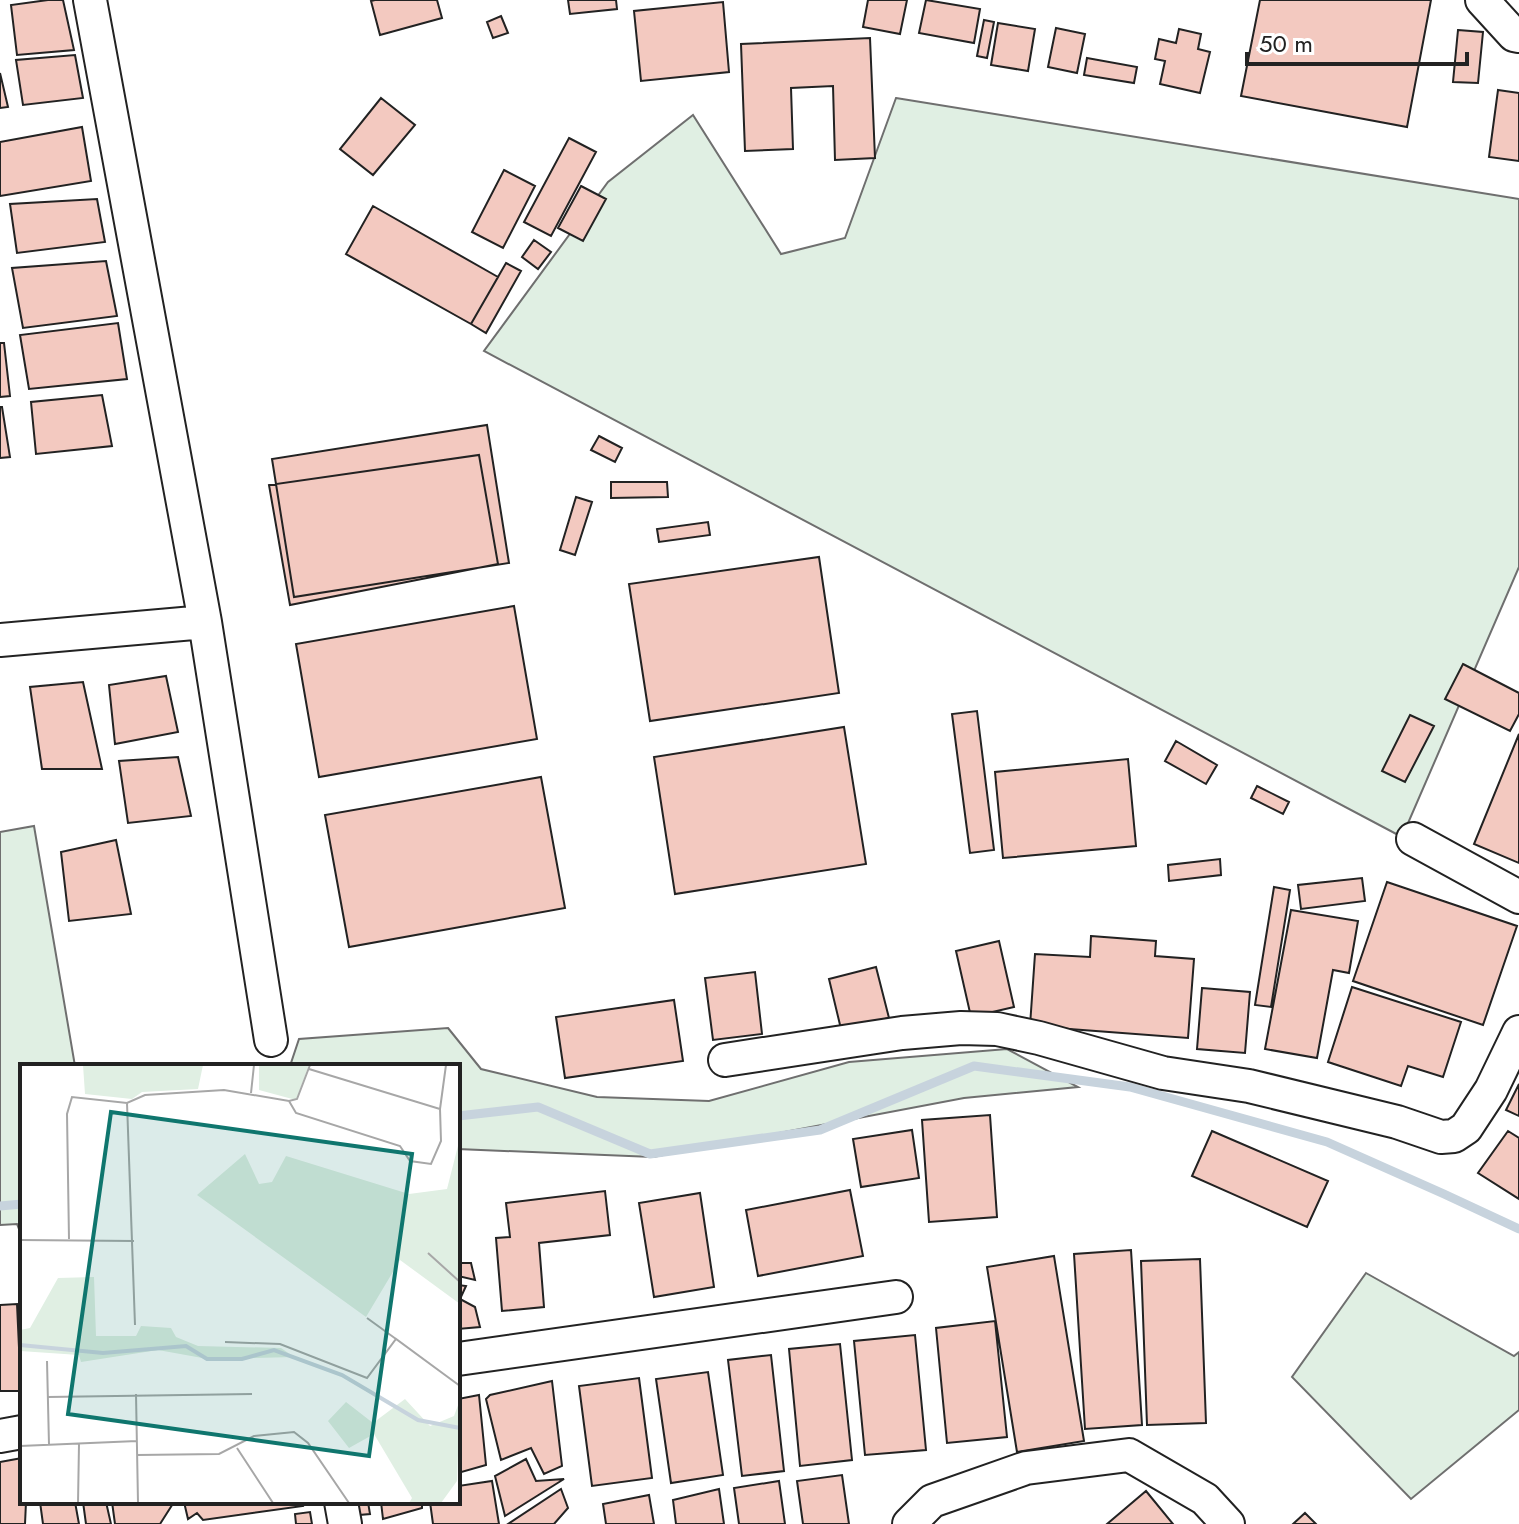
<svg xmlns="http://www.w3.org/2000/svg" width="1519" height="1524" font-family="Jost,sans-serif">
  <style>
    .green { fill: #e0efe3; stroke: #6f6f6f; stroke-width: 2 }
    .lines { fill: none; stroke-linecap: round; stroke-linejoin: round }
    .stream { stroke: #c7d3dd; stroke-width: 9 }
    .building { fill: #f3c9c0; stroke: #222; stroke-width: 2 }
    .minor-casing { stroke: #222; stroke-width: 36 }
    .minor { stroke: #fff; stroke-width: 32 }
    .inset-river { fill: none; stroke: #c7d3dd; stroke-width: 4 }
    .inset-road { fill: none; stroke: #a7a7a7; stroke-width: 2 }
    .view { fill: #0f766e; fill-opacity: 0.15; stroke: #0f766e; stroke-width: 4 }
    .inset-edge { fill: none; stroke: #222; stroke-width: 4 }
  </style>
  <rect width="100%" height="100%" fill="#fff"/>
  <path class="green" d="M896,98l623,101v368l-117,270 -918,-486 124,-169 85,-67 88,139 64,-16z
    M34,826l41,240h-53v171l-5,-13 -17,1v-393z
    M448,1028l33,41 116,28 112,4 140,-39 158,-13 71,38 -114,11 -311,59 -195,-8v-83h-168l9,-27z
    M1366,1273l148,83 5,-4v58l-108,89 -119,-122z"/>
  <g class="lines">
    <path class="stream" d="M458,1116l80,-9 112,47 170,-24 154,-64 156,21 197,55 117,52 75,35
      M0,1206l22,-2"/>
  </g>
  <path class="building" d="M48,0h15l11,50 -57,5 -6,-50z
    M375,0h62l5,18 -62,17 -9,-34z
    M568,0h48l1,9 -47,5z
    M868,0h39l-7,34 -37,-7z
    M926,0l54,9 -6,34 -55,-10z
    M1260,0h171l-24,127 -166,-31z
    M723,2l6,70 -88,9 -7,-70z
    M501,16l7,17 -15,5 -6,-16z
    M984,20l10,2 -7,36 -10,-2z
    M998,23l37,6 -7,42 -37,-6z
    M1056,28l29,6 -8,39 -29,-6z
    M1179,29l22,5 -3,15 12,3 -10,41 -40,-9 5,-23 -10,-2 4,-20 17,4z
    M1458,30l25,2 -5,51 -25,-1z
    M870,38l5,120 -40,2 -2,-74 -42,2 2,61 -48,2 -4,-107z
    M75,55l8,43 -60,7 -7,-45z
    M1087,58l50,9 -3,16 -50,-8z
    M0,73l8,34 -8,1z
    M1498,90l21,3v68l-30,-4z
    M381,98l34,27 -42,50 -33,-26z
    M82,127l9,54 -91,15v-54z
    M569,138l27,14 -45,84 -27,-14z
    M504,170l31,16 -32,62 -31,-16z
    M581,186l25,13 -23,42 -25,-13z
    M97,199l8,43 -88,11 -7,-49z
    M373,206l125,71 -27,47 -125,-70z
    M534,240l17,12 -13,17 -16,-12z
    M106,261l11,55 -94,12 -11,-60z
    M506,263l15,8 -35,62 -15,-9z
    M118,323l9,56 -98,10 -9,-54z
    M0,343h4l6,53 -10,1z
    M102,395l10,51 -76,8 -5,-52z
    M0,407h2l8,50 -10,1z
    M487,425l22,138 -215,34 -22,-138z
    M599,436l23,12 -7,14 -24,-12z
    M479,455l19,109 -208,41 -21,-120z
    M611,482h56l1,15 -57,1z
    M576,497l16,5 -17,53 -15,-5z
    M708,522l2,13 -51,7 -2,-13z
    M819,557l20,136 -189,28 -21,-137z
    M514,606l23,133 -218,38 -23,-133z
    M1463,664l56,29v21l-9,17 -65,-32z
    M166,676l12,56 -63,12 -6,-59z
    M83,682l19,87h-60l-12,-82z
    M977,711l17,139 -24,3 -18,-139z
    M1410,715l24,11 -29,56 -23,-11z
    M844,727l22,137 -191,30 -21,-137z
    M1519,734v129l-45,-19z
    M1176,741l41,24 -11,19 -41,-23z
    M178,757l13,59 -63,7 -9,-62z
    M1128,759l8,87 -133,12 -8,-86z
    M541,777l24,131 -216,39 -24,-132z
    M1257,786l32,16 -6,12 -32,-16z
    M116,840l15,74 -62,7 -8,-69z
    M1220,859l1,16 -52,6 -1,-16z
    M1362,878l3,23 -64,8 -3,-24z
    M1387,882l130,44 -34,99 -130,-44z
    M1274,887l16,3 -19,117 -16,-2z
    M1291,910l67,11 -9,52 -16,-3 -16,88 -52,-9z
    M1091,936l65,5 -1,15 39,3 -6,79 -158,-12 5,-72 55,3z
    M999,941l15,66 -43,10 -15,-66z
    M876,967l13,51 -48,11 -12,-50z
    M755,972l7,62 -49,6 -8,-62z
    M1352,987l109,35 -18,55 -35,-11 -7,20 -73,-24z
    M1202,988l48,4 -5,61 -48,-4z
    M674,1000l9,61 -118,17 -9,-61z
    M1519,1084v32l-13,-6z
    M990,1115l7,102 -68,5 -7,-102z
    M912,1130l7,48 -58,9 -8,-48z
    M1212,1131l116,50 -21,46 -115,-51z
    M1508,1131l11,7v61l-41,-26z
    M850,1190l13,66 -105,20 -12,-66z
    M605,1191l5,44 -71,8 5,64 -42,4 -6,-73 14,-1 -4,-34z
    M700,1193l14,94 -60,10 -15,-94z
    M1131,1250l11,175 -57,4 -11,-175z
    M1054,1256l30,185 -67,11 -30,-185z
    M1200,1259l6,164 -59,2 -6,-164z
    M458,1263h13l4,17 -17,-4z
    M458,1285l8,1 -6,13 15,8 5,20 -22,2z
    M17,1304l4,87h-21v-86z
    M995,1321l12,116 -60,6 -11,-115z
    M915,1335l11,115 -61,5 -11,-114z
    M840,1344l12,116 -52,6 -11,-117z
    M771,1355l13,116 -42,5 -14,-116z
    M708,1372l15,103 -52,8 -15,-104z
    M639,1378l13,100 -60,8 -13,-100z
    M552,1381l10,85 -18,8 -13,-26 -30,12 -15,-61 4,-4z
    M479,1395l7,70 -28,8v-74z
    M22,1458v44h4l-1,22h-25v-62z
    M526,1459l10,22 28,-2 -59,37 -10,-40z
    M842,1475l7,49h-46l-6,-43z
    M492,1481l7,43h-66l-3,-22h28v-16z
    M779,1481l6,43h-46l-5,-36z
    M561,1489l7,19 -14,16h-46z
    M719,1489l5,35h-48l-3,-24z
    M1146,1491l27,33h-66z
    M649,1495l5,29h-48l-3,-20z
    M40,1502h35l4,22h-36z
    M83,1502h23l5,22h-25z
    M112,1502h62l-14,22h-45z
    M184,1502h118l1,4 -100,14 -6,-7 -9,6z
    M346,1502h22l2,12 -22,2z
    M381,1502h41v6l-39,11z
    M310,1512l2,12h-16l-1,-10z
    M1305,1513l11,11h-23z"/>
  <g class="lines">
    <defs>
      <path id="minor" d="M90,0l115,622 66,418
        M1482,0l32,35 5,1
        M0,640l205,-18
        M1413,839l106,58
        M725,1060l177,-27 59,-5 36,1 42,9 124,35 86,13 148,36 44,15 13,-1 12,-8 25,-38 28,-58
        M458,1359l438,-62
        M0,1436l22,-4
        M341,1502l4,22
        M909,1524l23,-23 94,-33 103,-13 76,44 23,25"/>
    </defs>
    <use href="#minor" class="minor-casing"/>
    <use href="#minor" class="minor"/>
  </g>
  <g transform="translate(20 1064)">
    <rect width="440" height="440" fill="#fff"/>
    <path d="M63,1h120l-5,24 -56,3 -10,7 -47,-5zM239,1h50l-13,35 -37,-10zM440,74v166l-60,-44 -34,57 -169,-122 48,-41 14,30 13,-2 14,-26 123,38 38,-5zM74,213l2,59h40l5,-10 30,2 5,9 22,9 83,2 13,9 -86,2 -50,-9 -77,12 -2,-7 -59,-4v-21l10,-2 28,-50zM385,335l25,27 24,-10 6,-16 -3,81 -16,22h-32l3,-5 -38,-64 -25,14 -21,-27 18,-19 27,21z" fill="#e0efe3"/>
    <path class="inset-river" d="M0,281l83,8 83,-7 21,13h35l32,-9 68,25 76,45 42,8"/>
    <path class="inset-road" d="M231,29l3,-28M269,37l7,12 104,33 10,15 21,3 10,-23 -1,-32 -131,-40M107,39l8,222M420,45l6,-44M49,175l-2,-125 5,-17 55,6 18,-8 79,-5 65,11 8,-2 13,-34M0,176l114,1M408,189l32,29M347,254l29,21M205,278l55,2 87,34 29,-39 64,47M27,297l2,84M116,330l2,109M28,333l204,-3M0,382l117,-5M217,384l36,55M117,391l82,-1 35,-18 40,-4 14,11 41,60M58,439l1,-59"/>
    <path class="view" d="M91,48l301,42 -43,302 -301,-42z"/>
    <rect width="440" height="440" class="inset-edge"/>
  </g>
  <path d="M1247 52v12h220v-12" fill="none" stroke="#222222" stroke-width="4"/>
  <text x="1259" y="52" font-size="24" fill="#222222" stroke="#ffffff" stroke-width="6" paint-order="stroke">50 m</text>
</svg>
